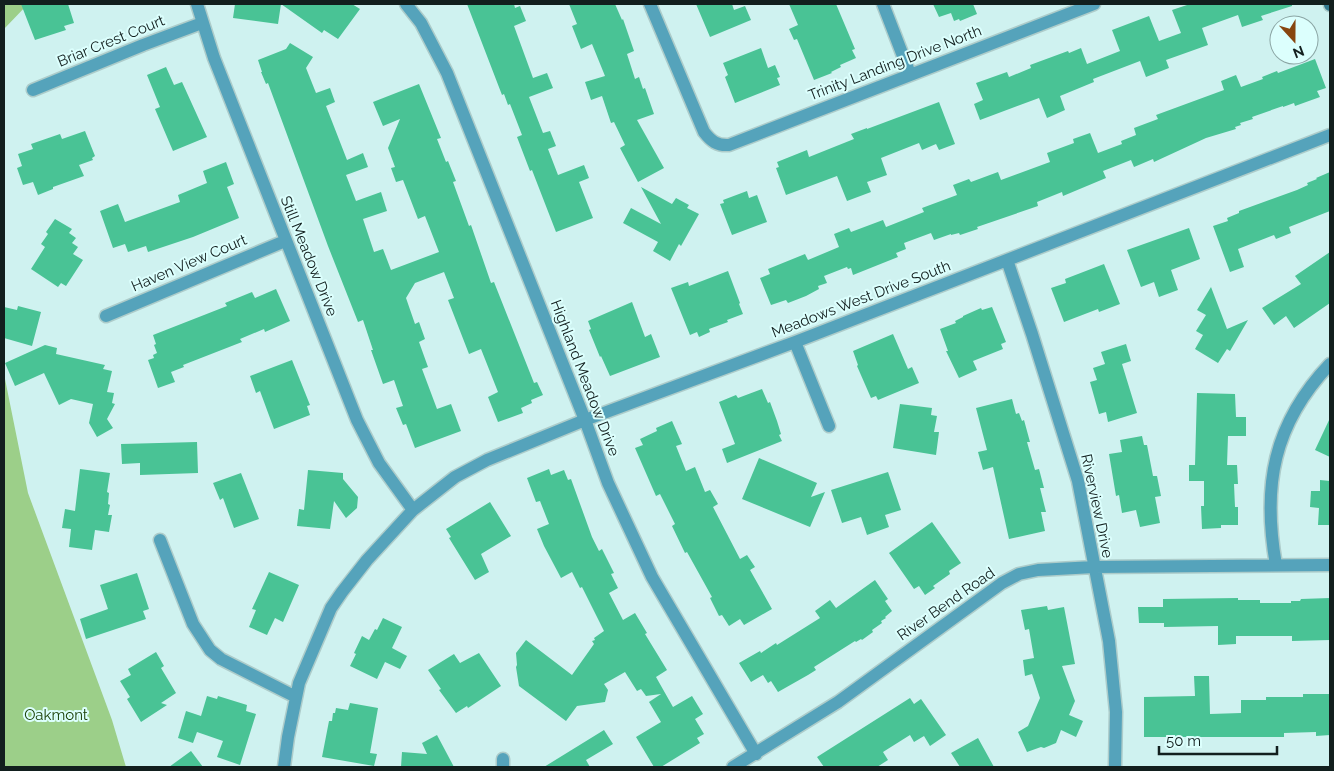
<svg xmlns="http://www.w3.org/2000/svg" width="1334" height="771" font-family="Raleway,sans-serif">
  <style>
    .green { fill: #9ccf89 }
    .building { fill: #49c395 }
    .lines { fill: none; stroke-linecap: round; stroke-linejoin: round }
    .street-casing { stroke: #adccca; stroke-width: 15 }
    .secondary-casing { stroke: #adccca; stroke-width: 15 }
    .street { stroke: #55a3bb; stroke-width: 12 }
    .secondary { stroke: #33798e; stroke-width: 12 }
    .labels { text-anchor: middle; stroke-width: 4; stroke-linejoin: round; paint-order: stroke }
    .street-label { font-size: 15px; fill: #121f1e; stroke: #dcfffd }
    .park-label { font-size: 15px; fill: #1b4107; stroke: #dcfffd }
  </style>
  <rect width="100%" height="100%" fill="#cff2f0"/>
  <path class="green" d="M4,4h24l-24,25z
    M4,374l24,119 84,227 14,47h-122z"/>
  <path class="building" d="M21,4h47l6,19 -10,3 2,4 -31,10z
    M235,4h117l8,5 -22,30 -14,-9 -2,3 -41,-29 -3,20 -45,-6z
    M467,4h47l1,4 5,-2 6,15 -12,5 19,52 14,-5 6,15 -24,9 14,36 7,-2 6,15 -8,3 10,26 26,-10 5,13 -10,4 14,36 -37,14 -24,-62 -2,1 -13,-34 5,-2 -12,-31 -2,1 -4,-11 -2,1z
    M569,4h46l7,16 1,-1 11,32 -7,3 8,25 4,-2 4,12 2,-1 9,26 -17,6 27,48 -26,14 -18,-34 5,-3 -11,-23 -3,1 -9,-27 -11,4 -6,-18 20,-6 -13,-32 -11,5 -9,-23 5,-2z
    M696,4h36l2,6 11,-4 6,14 -41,17z
    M789,4h47l19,45 -3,1 4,8 -16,7 1,2 -10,5 1,1 -18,7 -17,-41 -3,1 -5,-11 9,-4z
    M933,4h40l4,10 -17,7 -1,-2 -5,2 -3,-8 -12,4z
    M1190,4h102v2l-31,10 2,4 -21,7 -4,-12 -36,13 6,17 -42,15 3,8 -23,9 -6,-16 -47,18 1,3 -34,14 5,14 -18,8 -8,-20 -59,22 -6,-16 9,-4 -7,-17 31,-11 2,5 22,-9 -1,-3 38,-14 1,2 12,-5 6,16 33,-13 -8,-21 37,-14 10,25 22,-8 -9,-23z
    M290,43l23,14 -7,11 10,25 14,-5 5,14 -9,4 21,54 16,-7 5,14 -22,8 10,26 25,-9 6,19 -24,8 11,33 9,-3 8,21 48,-18 -14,-36 -7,3 -15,-39 -7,2 -5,-14 4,-1 -7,-19 12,-29 -17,7 -10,-24 46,-18 22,54 -4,1 9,23 2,-1 8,20 -3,1 16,44 2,-1 20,58 3,-1 40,101 3,-1 6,13 -12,5 1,3 -11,5 2,5 -25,9 -10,-25 10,-5 -17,-43 -12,5 -21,-54 6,-2 -10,-26 -29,11 -9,15 9,26 4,-2 6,17 -6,3 9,25 -6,2 15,40 14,-5 10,27 -46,17 -9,-24 -3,1 -7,-17 7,-2 -9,-26 -11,4 -12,-34h2l-10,-30 -5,2 -30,-76 -60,-163 -2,1 -5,-12h1l-4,-12 28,-11z
    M761,48l7,20 7,-3 5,12 -3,1 3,7 -45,18 -10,-26 3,-2 -5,-12z
    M1315,59l11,29 -9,3 3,6 -25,9 -1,-3 -11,4v-1l-31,11 1,2 -13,4 1,2 -6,2 1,2 -30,9 -52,24 -1,-3 -19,8 -3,-7 -28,11 3,7 -43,18 -1,-4 -25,10 1,4 -61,21 1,2 -18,6 -1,-2 -8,2v-1l-17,6 -3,-7 -27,10 2,6 -10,4 2,4 -45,18 -2,-7 -3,1 -1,-2 -23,9 3,7 -9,3 1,3 -13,7 -18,7 -2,-3 -15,5 -11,-27 10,-4 -2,-5 37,-15 3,6 31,-13 -5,-13 15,-6 2,4 32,-12 3,7 38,-15 -2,-4 35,-13 -4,-10 16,-6 2,3 27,-10 3,8 49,-18 -3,-9 27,-10 -1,-4 17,-6 8,20 24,-9 -1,-3 15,-6 -2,-7 24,-9 -2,-4 68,-25 -3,-9 15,-6 5,12 22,-8 -1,-2 15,-6 1,2z
    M166,67l8,18 8,-3 25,55 -34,14 -18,-42 5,-2 -13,-32z
    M939,102l16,42 -16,6 -3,-6 -14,6 -3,-7 -38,15 6,17 -20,7 4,10 -24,9 -10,-25 -51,19 -10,-27 3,-1 -2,-5 30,-12 2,7 45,-18 -3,-5 16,-6v1z
    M85,131l10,25 -3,2 1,2 -14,5 5,11 -31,11v2l-15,6 -5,-13 -10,3 -6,-17 5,-2 -4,-12 15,-5 -2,-5 29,-10 2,5z
    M226,162l8,22 -7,3 12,31 -46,19 -45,15 -2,-6 -18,6 -3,-8 -12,4 -13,-37 18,-7 7,18 55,-20 -2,-7 29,-12 -4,-12z
    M1330,172v39l-41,16 2,6 -15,6 -2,-4 -36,14 6,18 -14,5 -17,-46 15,-5 -1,-3 12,-5v-2l58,-21 11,-5 -1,-2 10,-4 -1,-1z
    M641,187l31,17 4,-6 13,7 -2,3 12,6 -18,32 -2,-2 -9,17 -17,-10 5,-9 -35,-19 8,-15 30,16z
    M747,191l2,7 8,-3 10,27 -35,13 -12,-31 4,-1 -1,-3z
    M55,219l17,10 -3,4 7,5 -4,5 6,4 -5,7 10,6 -17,26 -5,-3 -3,4 -27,-18 14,-22 -4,-3 7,-10 -2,-2z
    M1189,228l11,31 -29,11 7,20 -19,7 -5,-15 -13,5 -14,-37z
    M1330,252v51l-36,25 -8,-12 -12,9 -12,-17 39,-24 -6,-8z
    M1104,264l16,40 -21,8 -1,-3 -34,13 -13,-34 15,-5 -1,-4z
    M728,271l12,32 -1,1 4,10 -16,6 1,2 -19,7 1,3 -11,5 -2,-5 -7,3 -19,-47 17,-6 1,4z
    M1211,287l16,42 21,-9 -18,31 -3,-2 -9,14 -23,-14 8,-14 -7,-4 10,-16 -9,-5z
    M276,289l14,32 -25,11 -1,-3 -24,10 2,3 -59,23 1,2 -13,5 4,10 -17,6 -10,-28 6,-2 -1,-3 4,-2 -3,-8 2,-1 -3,-9 74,-29 -2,-3 27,-11 3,6z
    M632,302l13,35 6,-3 9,23 -50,19 -9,-20 -1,1 -11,-27 2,-1 -3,-8z
    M18,306l23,6 -9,34 -28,-8v-31l13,3z
    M992,307l14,35 -5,2 2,5 -30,12 4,9 -18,8 -13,-27h2l-8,-22 16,-6 -1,-2 8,-4v-1l18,-8 1,2z
    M893,334l15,35 4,-2 7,16 -41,17 -2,-4 -5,2 -14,-32 1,-1 -5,-14z
    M1126,344l5,17 -9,3 15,49 -29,9 -2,-10 -7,2 -9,-32 7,-2 -4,-12 12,-4 -4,-12z
    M45,345l12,3 -1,6 49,11 -2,4 9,2 -5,21 7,1 -2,10 3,1 -8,15 6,9 -16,9 -8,-14 4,-19 -22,-5 -12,6 -15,-32 -29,13 -10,-23z
    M292,360l18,45 -3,1 3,9 -36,14 -14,-38 -4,2 -6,-17z
    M762,389l6,14 2,-1 7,19 4,13 -2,1 3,6 -55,22 -5,-14 13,-5 -16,-42 17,-7 2,3z
    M1197,393l38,1 1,23h10v19h-18l-1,29h10l1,19h-4l1,23h3v18h-17v3l-19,1 -1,-23h3v-25h-15v-16h6z
    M1012,399l4,15 3,-1 3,8 2,-1 6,22h-3l8,28 4,-1 5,19h-4l6,24h-5l4,19 -36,8 -16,-72 -10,3 -5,-18 9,-2 -11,-42z
    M900,404l32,4 -1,7 6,1 -3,16h5l-3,23 -43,-7z
    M1330,418v39l-15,-7z
    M672,421l10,23 -6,2 10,25 9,-4 10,25 5,-2 8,14 -5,3 27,52 7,-4 8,12 -5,3 22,39 -28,16 -4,-6 -11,7 -7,-11 -3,1 -9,-18 2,-1 -25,-45 -2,1 -13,-27 3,-2 -15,-30 -4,2 -21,-48 8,-3 -3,-6 17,-8 -1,-3z
    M1142,436l2,9h3l6,31h4l4,20 -6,1 5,26 -20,4 -4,-17 -14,3 -3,-18 -3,1 -7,-42 13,-2 -2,-12z
    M197,442l1,31 -58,2v-12l-18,1 -1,-20z
    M759,458l58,25 -6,14 14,-5 -15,35 -68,-28z
    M80,469l30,4 -3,19 2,1 -1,11 2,1 -2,10h4l-3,17 -14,-2 -3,20 -23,-3 2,-18 -9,-1 3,-19 10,2z
    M549,469l2,6 13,-5 4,10 3,-1 21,58 7,14 3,-2 12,24 -3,1 7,14 -9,5 14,27 12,-7 12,20 -2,1 22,36 -11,7 17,30 19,-11 11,18 -8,5 9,15 -7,4 3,5 -39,24h-7l-18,-30 25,-15 -12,-20 12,-8 -15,2 -5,-7 -4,2 -12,-19 -21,12 4,6 -3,12 -28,4 -11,15 -47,-35 -3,-19 1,-2 -1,-12 10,-13 46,35 22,-31 -2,-3 3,-1 -1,-2 10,-7 -22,-44 -2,1 -8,-16 -11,6 -17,-32 -7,-17 12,-5 -9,-23 -4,1 -9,-24z
    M308,470l35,3v6l15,18 -1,11 -11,10 -12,-17 -4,28 -33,-3 2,-17 5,1z
    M888,472l13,38 -16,5 4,12 -22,8 -6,-18 -19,6 -11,-33z
    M241,473l18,46 -25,9 -11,-30 -3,2 -7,-17z
    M1320,480l10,1v44h-12l1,-17 -9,-1 1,-16h9z
    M490,502l21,34 -30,18 8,18 -14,8 -26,-42 2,-1 -5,-8z
    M932,522l29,41 -12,8 1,3 -17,12 2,2 -10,7 -6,-9 -5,3 -25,-36z
    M269,572l30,13 -16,37 -8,-4 -8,17 -18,-8 7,-17 -4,-1z
    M137,573l12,36 -6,2 3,8 -60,20 -6,-20 28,-10 -8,-24z
    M875,580l13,19 -3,2 7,10 -7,6 1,1 -5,3 1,2 -10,7 1,2 -11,8 -1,-1 -5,3 -1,-1 -41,26 2,3 -8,5 -30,17 -7,-11 -3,2 -5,-8 -12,7 -12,-19 21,-12 1,2 15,-10 1,2 43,-27 -5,-7 15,-11 6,8z
    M1238,598v2h22v3h31v-2h9l1,-2 29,-1v42l-38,1v-5h-56v8l-18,1v-19l-54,1v-4h-25l-1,-16h25v-8z
    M1047,606l1,4 16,-3 11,57 -13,2 13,35 -6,14 14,6 -7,16 -15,-7 -5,13 -12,5 -3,-1 -14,5 -9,-20 10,-6 12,-28 -8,-24 -7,2 -2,-16 11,-2 -5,-29 -4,1 -4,-20z
    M383,618l19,9 -10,21 15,8 -7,13 -15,-7 -8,17 -27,-13 6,-12 -2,-1 8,-17 7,4 6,-11 2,1z
    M156,652l8,14 -3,2 15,25 -15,10 6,2 -26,17 -14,-23 3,-2 -10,-16 11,-6 -3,-6z
    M479,653l22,33 -33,22 -1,-2 -11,7 -17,-23 2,-1 -13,-19 26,-16 6,9z
    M1194,676h15l1,38 31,-1v-13h25v-3h37v-3h27v41l-14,1v-4l-32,1v4h-140v-40l51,-1z
    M207,696l10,3 1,-3 29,9 -1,6 10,3 -16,51 -23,-8 6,-16 -26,-9 -4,11 -15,-5 8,-27 15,5z
    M910,698l4,6 7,-5 25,36 -16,11 -6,-10 -10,6 -4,-7 -27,17 5,8 -11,7h-53l-7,-10z
    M350,703l28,5 -8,45 7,1 -3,12 -52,-9 7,-36h3l1,-8h2l1,-5 12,2z
    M604,730l9,14 -27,16 4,7h-46z
    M437,735l17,32h-53l1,-15 25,2 -5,-11z
    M978,738l16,29h-34l-9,-14z
    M191,751l12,16h-34z"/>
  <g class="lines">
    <defs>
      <path id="street" d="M197,4l17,54 143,362 22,43 34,47
        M406,4l15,19 26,50 138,347 23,63 44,94 104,177
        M650,4l54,128c7,9 13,14 25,13l365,-141
        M883,4l27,70
        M33,90l110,-45 59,-22
        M1007,260l25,74 46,147 31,160 7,71 -1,55
        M106,316l179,-75
        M795,342l34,84
        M160,540l33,84 17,26 11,9 75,38
        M1276,565c-14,-79 -3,-141 54,-201
        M503,759v8
        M284,767l4,-30 11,-54 32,-75 11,-16 25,-32 46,-50 42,-33 32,-17 98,-40 210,-78 535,-207
        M733,767l105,-65 164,-119 17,-9 19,-4 56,-3 236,-2"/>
      <path id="secondary" d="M1330,4v1"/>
    </defs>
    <use href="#street" class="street-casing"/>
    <use href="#secondary" class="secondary-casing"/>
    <use href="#street" class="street"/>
    <use href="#secondary" class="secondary"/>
  </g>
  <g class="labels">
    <g class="street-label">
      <text transform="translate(111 41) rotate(-22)" y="5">Briar Crest Court</text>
      <text transform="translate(895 63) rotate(-21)" y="5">Trinity Landing Drive North</text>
      <text transform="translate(309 256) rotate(68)" y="5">Still Meadow Drive</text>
      <text transform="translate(189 263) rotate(-23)" y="5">Haven View Court</text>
      <text transform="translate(861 299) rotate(-21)" y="5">Meadows West Drive South</text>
      <text transform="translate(585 378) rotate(69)" y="5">Highland Meadow Drive</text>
      <text transform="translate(1097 506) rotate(78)" y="5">Riverview Drive</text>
      <text transform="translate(946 604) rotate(-35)" y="5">River Bend Road</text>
    </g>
    <g class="park-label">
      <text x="56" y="720">Oakmont</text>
    </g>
  </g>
  <rect width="1334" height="771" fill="none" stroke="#121f1e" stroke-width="10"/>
  <g transform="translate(1294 40) rotate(159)"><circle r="24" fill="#dcfffd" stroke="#8ba5a4"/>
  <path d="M0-4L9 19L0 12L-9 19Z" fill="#87460f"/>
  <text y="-8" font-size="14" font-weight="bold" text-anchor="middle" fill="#121f1e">N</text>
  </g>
  <path d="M1159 746v8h118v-8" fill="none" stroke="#121f1e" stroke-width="2.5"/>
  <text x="1166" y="746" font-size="15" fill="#121f1e" stroke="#dcfffd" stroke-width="4" paint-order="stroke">50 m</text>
</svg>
